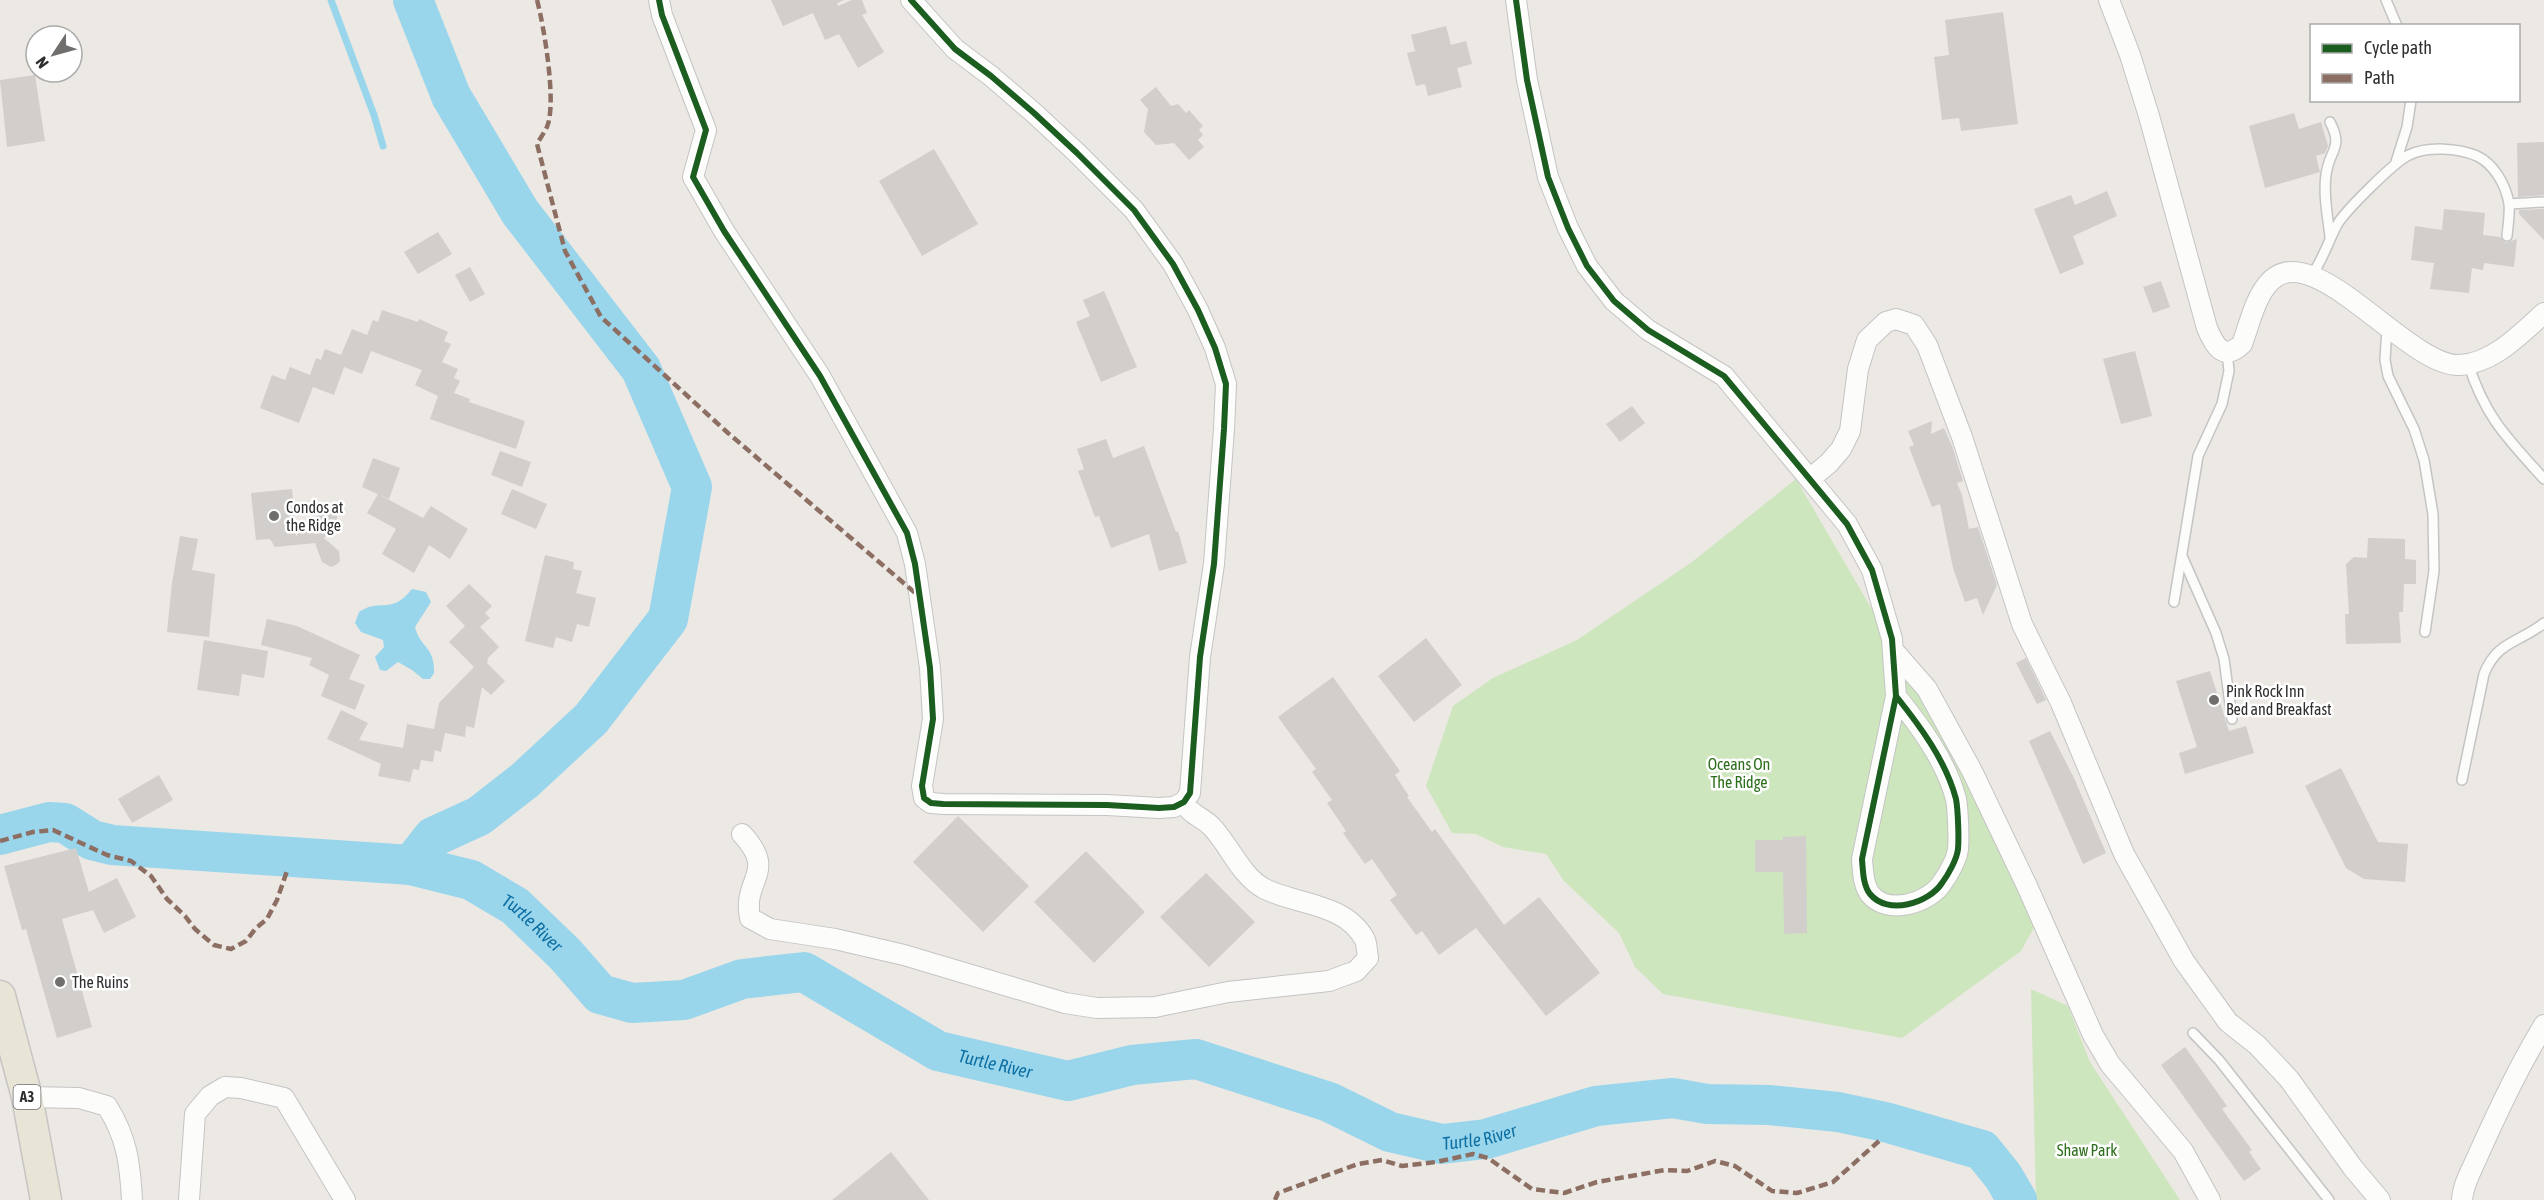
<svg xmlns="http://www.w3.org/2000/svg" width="2544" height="1200" font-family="'Asap Condensed',sans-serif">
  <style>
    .green { fill: #cee6be }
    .water { fill: #99d6ec }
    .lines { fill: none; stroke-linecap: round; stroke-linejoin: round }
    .stream { stroke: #99d6ec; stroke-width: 7 }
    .river { stroke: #99d6ec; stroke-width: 40 }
    .building { fill: #d1cecb }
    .lane-casing { stroke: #c5c4c5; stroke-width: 12 }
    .street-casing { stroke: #c5c4c5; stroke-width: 22 }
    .primary-casing { stroke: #c6c5c4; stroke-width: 33 }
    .lane { stroke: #fcfcfb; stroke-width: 9 }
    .street { stroke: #fcfcfb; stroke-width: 20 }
    .primary { stroke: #e8e4d6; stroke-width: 30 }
    .quiet { stroke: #8d6e63; stroke-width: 4.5; stroke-dasharray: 9 4.5; stroke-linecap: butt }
    .cycleway-casing { stroke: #fff; stroke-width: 10 }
    .cycleway { stroke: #1b5e20; stroke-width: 6 }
    .poi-dot { fill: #706f6e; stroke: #fff; stroke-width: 2 }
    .labels { text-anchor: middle; stroke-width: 5; stroke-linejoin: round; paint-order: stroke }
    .shield { fill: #fff; stroke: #6d6d6d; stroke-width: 1.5 }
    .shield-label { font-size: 15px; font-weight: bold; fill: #2e2e2e }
    .poi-label { font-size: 16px; fill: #2e2e2e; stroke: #fff; text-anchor: start }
    .park-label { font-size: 16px; fill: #2c6e1b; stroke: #fff }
    .water-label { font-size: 18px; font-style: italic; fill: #0d6fa3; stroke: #fff }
  </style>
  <rect width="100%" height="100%" fill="#ece8e4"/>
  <path class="green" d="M1796,479l162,278 77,169 -14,25 -119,87 -239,-44 -28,-27 -16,-34 -55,-52 -18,-27 -43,-7 -27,-13 -24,-1 -26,-47 27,-80 40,-28 84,-38 115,-78z
    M2031,989l37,17 22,56 90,138h-144z"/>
  <path class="water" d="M412,589l14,3 5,10 -16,25c5,21 20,19 19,46l-4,6h-7l-11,-9 -14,-8 -12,9 -6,-1 -5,-13 9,-10 -1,-7 -22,-8 -6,-9 4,-11c23,-15 31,4 53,-23z"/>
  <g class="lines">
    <path class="stream" d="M331,0l43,115 9,31"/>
    <g class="river">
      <path id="s1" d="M0,835l49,-13 16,1 27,17 20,5 299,20 60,15 44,26 50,48 35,40 32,9 52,-3 58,-21 62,-7 134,79 130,30 64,-16 64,-6 133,43 61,30 52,12 44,-5 110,-33 77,-8 34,6 62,1 69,7 47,10 97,28 21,26 14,24"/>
      <path d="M411,865l22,-28 46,-21 45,-35 67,-62 77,-100 24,-132 -51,-118 -121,-157 -69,-116 -38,-96"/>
    </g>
  </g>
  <path class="building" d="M771,0h73l-7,3 1,3 14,-6h10l5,13 -5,2 22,37 -26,16 -19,-34 -14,6 -12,-27 -30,13z
    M2003,12l15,112 -57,7 -2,-13 -17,2 -8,-63 15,-2 -4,-35z
    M1446,26l5,19 15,-4 6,23 -15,4 5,19 -34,9 -3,-12 -9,2 -9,-33 8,-2 -4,-16z
    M35,75l10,66 -38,6 -7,-67z
    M1156,87l15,19 7,-2 8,9 3,-3 14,16 -4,4 4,5 -5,5 6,7 -15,13 -15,-17 -18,2 -12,-13 4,-23 -8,-9z
    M2294,113l5,16 22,-7 7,24 -3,7 -9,3 4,16 -55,16 -16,-62z
    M2544,142v53l-26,2 -1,-54z
    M934,149l44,75 -56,32 -43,-75z
    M2107,191l10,25 -44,20 11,28 -24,10 -26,-65 37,-14 4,10z
    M2444,209l41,4 -2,22 17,2 6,6 11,-4 -3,28 -30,-4 -1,7 -11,-2 -3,25 -39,-4 4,-26 -23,-3 4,-34 27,4z
    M2544,209v31l-25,-26v-4z
    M438,232l14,22 -34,20 -14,-22z
    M470,267l15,27 -15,8 -15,-27z
    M2161,281l9,26 -17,6 -10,-26z
    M1104,291l33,76 -36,15 -25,-60 14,-6 -7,-16z
    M382,310l36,12 1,-3 29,13 -4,9 7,3 -9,18 16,7 -4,9 6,3 -6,12 16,6 -1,3 56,19 -9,28 -86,-30 8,-23 -23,-11 7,-15 -51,-19 -9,23 -18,-7 -10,28 -21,-8 -14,36 -39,-15 12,-33 13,5 5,-13 20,8 6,-17 5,2 4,-11 16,6 11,-26 15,6 6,-15 5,2z
    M2135,351l17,65 -31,8 -18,-65z
    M1632,406l13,17 -25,19 -14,-18z
    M1932,421l-1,13 13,-6 8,18 11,35 -6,2 5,12 7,34 9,-2 19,58 -14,30 -6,-17 -12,4 -12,-34 -13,-64 -8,3 -23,-60 5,-2 -6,-14z
    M1106,439l7,19 31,-12 32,86 2,-1 9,32 -28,8 -10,-37 -38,14 -12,-32 -4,1 -17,-46 6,-2 -7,-20z
    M500,451l31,11 -9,25 -31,-12z
    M373,458l27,10 -11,31 -27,-12z
    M292,489l4,47 27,-25 5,-1 9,5v10l-13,13 15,13 1,10 -4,4 -5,2 -9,-5 -7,-19 -40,4 -5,-8 -14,1 -5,-47z
    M512,489l35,15 -11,25 -35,-15z
    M378,494l45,24 8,-12 37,23 -18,30 -21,-14 -15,28 -32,-19 14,-25 -29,-16z
    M180,536l18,3 -6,31 23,4 -6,63 -42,-5 5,-49z
    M2368,538l37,1v20l11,1v24h-12l-1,28h-4l2,31 -55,1 -1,-30h4l-3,-50 8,-7 13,1z
    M545,555l29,7 -1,7 9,2 -6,22 20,5 -7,29 -12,-3 -5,18 -16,-5 -3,11 -28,-7z
    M469,584l23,22 -7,7 5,5 -10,9 19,20 -11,11 -1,5 18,18 -14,14 -9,-8 -8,41 -8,-2 -1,11 -20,-4 -4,19 -6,-2 -2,12 -12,-2 -2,10 -6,-1 -3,13 -32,-6 3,-12 -54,-25 14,-29 27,13 -9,17 44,8 4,-24 27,5 5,-26 35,-36 -25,-25 16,-16 -19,-20z
    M267,619l30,7 63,29 -11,24 16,6 -10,25 -34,-14 8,-21 -20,-10 3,-7 -51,-13z
    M1426,638l36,47 -48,37 -36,-46z
    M204,640l64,11 -4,27 -22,-4 -3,22 -42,-6z
    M2026,658l20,42 -9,4 -21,-41z
    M2210,671l19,60 17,-5 8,27 -69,21 -6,-21 18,-6 -21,-66z
    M1333,677l67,94 -5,4 14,21 -2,1 25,35 3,-3 69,96 35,-28 61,76 -54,43 -70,-88 -37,27 -17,-24 -6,4 -26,-35 7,-5 -25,-36 -7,5 -22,-31 3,-2 -19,-28 5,-3 -20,-28 4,-3 -38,-52z
    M2050,731l24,47 32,75 -23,11 -54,-123z
    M2341,768l37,74 30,2 -3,38 -41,-3 -18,-11 -41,-82z
    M159,775l14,25 -41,23 -14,-24z
    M958,816l71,70 -46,46 -70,-70z
    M1806,836l1,97 -23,1 -1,-62h-28v-32h28v-3z
    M76,848l13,44 28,-14 19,39 -32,16 -11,-23 -31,9 30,108 -35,11 -31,-109 -4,1 -18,-64z
    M1086,851l59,61 -51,51 -60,-61z
    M1206,873l49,49 -46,45 -49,-50z
    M2185,1047l42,59 -5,3 30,41 -3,2 12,17 -17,12 -83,-116z
    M891,1152l38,48h-97z"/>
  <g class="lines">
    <defs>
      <path id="lane" d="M2386,0l11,26
        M2330,122c14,27 -1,27 -4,53 -3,20 2,43 4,62
        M2395,165l12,-38 4,-27
        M2509,204l35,-2
        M2312,275c11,-16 16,-33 25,-50 7,-13 58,-64 72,-70 19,-9 49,-7 68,1 17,8 29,29 32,48 1,9 -1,22 -2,32
        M2387,328l-2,32 3,16 26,53 10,31 9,54 1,57 -9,61
        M2468,363c17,54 39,75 76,116
        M2182,556l34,77 8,26 8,60
        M2174,602l24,-146 24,-52 7,-33 -2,-19
        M2462,780l22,-106c13,-33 35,-31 60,-51
        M2193,1033l26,27 110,140"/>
      <path id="street" d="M659,0l3,15 44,115 -13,47 31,54 96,145 87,157 8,31 15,104 3,51 -11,67 2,12 7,5 12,1 164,1 52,3 15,-1 10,-5 6,-9 10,-136 14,-93 10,-135 2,-45 -11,-36 -17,-38 -25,-46 -39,-54 -57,-57 -43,-40 -43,-37 -36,-27 -44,-49
        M1516,0l11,80 21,97 20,51 19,38 27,35 34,29 76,46 123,148 25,46 20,69 4,57 -34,163c1,12 1,26 8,35 18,22 59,9 72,-11 6,-8 15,-24 16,-34 1,-11 0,-39 -2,-50 -10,-38 -36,-73 -60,-103
        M2109,0l21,55 19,61 58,212c7,17 16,34 35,16 7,-18 12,-43 25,-59 43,-55 140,83 193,80 34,-2 60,-31 84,-52
        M1811,478l18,-15 12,-14 9,-18 8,-62 9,-29 19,-18 10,-3 18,6 13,20 35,92 60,187 39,79 63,151 60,107 44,61 29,23 32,34 64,89 27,32
        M1893,650l34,39 45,82 55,115 66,149 17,29 73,87 27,49
        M742,834c36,39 0,44 8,84l20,11 65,10 69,16 161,48 32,5 58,-1 73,-15 101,-11 27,-10 12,-13c-1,-5 -1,-13 -3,-18 -19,-37 -68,-35 -100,-51 -24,-12 -36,-45 -54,-63 -9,-9 -22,-12 -27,-24
        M27,1097l52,1 28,8c20,32 23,57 25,94
        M189,1200l6,-86 15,-18 15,-9 16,1 43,10 61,102
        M2462,1200c1,-17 11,-32 17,-47 20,-44 40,-87 65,-128"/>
      <path id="primary" d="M0,996l27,101 19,103"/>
    </defs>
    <use href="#lane" class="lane-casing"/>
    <use href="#street" class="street-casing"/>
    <use href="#primary" class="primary-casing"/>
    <use href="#lane" class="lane"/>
    <use href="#street" class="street"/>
    <use href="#primary" class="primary"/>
    <path class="quiet" d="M537,0c7,26 19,99 11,124 -2,7 -8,14 -11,20l28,107 36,66 127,116 192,164
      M0,841l33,-9 20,-2 54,25 24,6 20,15 16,23 18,17 10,13 19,16 17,4 15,-8 10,-13 11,-9 10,-19 11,-32
      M1275,1200l3,-7 80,-29 24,-4 20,6 34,-4 37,-8 15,4 44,31 32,4 33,-11 68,-12 22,1 28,-10 20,5 37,25 25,2 36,-11 46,-41"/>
    <defs>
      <path id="cycleway" d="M659,0l3,15 44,115 -13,47 31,54 96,145 87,157 8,31 15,104 3,51 -11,67 2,12 7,5 12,1 164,1 52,3 15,-1 10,-5 6,-9 10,-136 14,-93 10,-135 2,-45 -11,-36 -17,-38 -25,-46 -39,-54 -57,-57 -43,-40 -43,-37 -36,-27 -44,-49
        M1516,0l11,80 21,97 20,51 19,38 27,35 34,29 76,46 123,148 25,46 20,69 4,57 -34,163c1,12 1,26 8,35 18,22 59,9 72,-11 6,-8 15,-24 16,-34 1,-11 0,-39 -2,-50 -10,-38 -36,-73 -60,-103"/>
    </defs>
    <use href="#cycleway" class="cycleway-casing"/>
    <use href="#cycleway" class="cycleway"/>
  </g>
  <g class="poi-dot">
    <circle cx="274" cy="516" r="6"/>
    <circle cx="2214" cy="700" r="6"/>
    <circle cx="60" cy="982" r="6"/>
  </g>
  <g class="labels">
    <rect class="shield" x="13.5" y="1085" width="27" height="24" rx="4.5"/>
    <g class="shield-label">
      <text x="27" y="1102">A3</text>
    </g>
    <g class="poi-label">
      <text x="286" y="513">Condos at<tspan x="286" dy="18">the Ridge</tspan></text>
      <text x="2226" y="697">Pink Rock Inn<tspan x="2226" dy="18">Bed and Breakfast</tspan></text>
      <text x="72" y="988">The Ruins</text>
    </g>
    <g class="park-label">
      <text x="1739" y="770">Oceans On<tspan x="1739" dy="18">The Ridge</tspan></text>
      <text x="2087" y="1156">Shaw Park</text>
    </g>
    <g class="water-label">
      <text dy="6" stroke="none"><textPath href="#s1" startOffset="556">Turtle River</textPath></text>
      <text dy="6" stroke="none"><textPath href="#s1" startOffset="1078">Turtle River</textPath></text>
      <text dy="6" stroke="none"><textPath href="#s1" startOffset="1582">Turtle River</textPath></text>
    </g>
  </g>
  <rect x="2310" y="24" width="210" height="78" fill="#ffffff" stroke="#ababab" stroke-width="1.5"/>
  <rect x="2322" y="44" width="30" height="9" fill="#1b5e20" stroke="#ababab" stroke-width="1.5"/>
  <text x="2364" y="54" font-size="18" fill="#2e2e2e">Cycle path</text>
  <rect x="2322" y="74" width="30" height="9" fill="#8d6e63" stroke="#ababab" stroke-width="1.5"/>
  <text x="2364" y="84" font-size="18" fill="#2e2e2e">Path</text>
  <g transform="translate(54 54) rotate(234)"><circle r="28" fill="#ffffff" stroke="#ababab" stroke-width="1.5"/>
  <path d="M0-4.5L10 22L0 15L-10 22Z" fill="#706f6e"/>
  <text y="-9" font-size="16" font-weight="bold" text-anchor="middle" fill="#2e2e2e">N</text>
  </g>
</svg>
